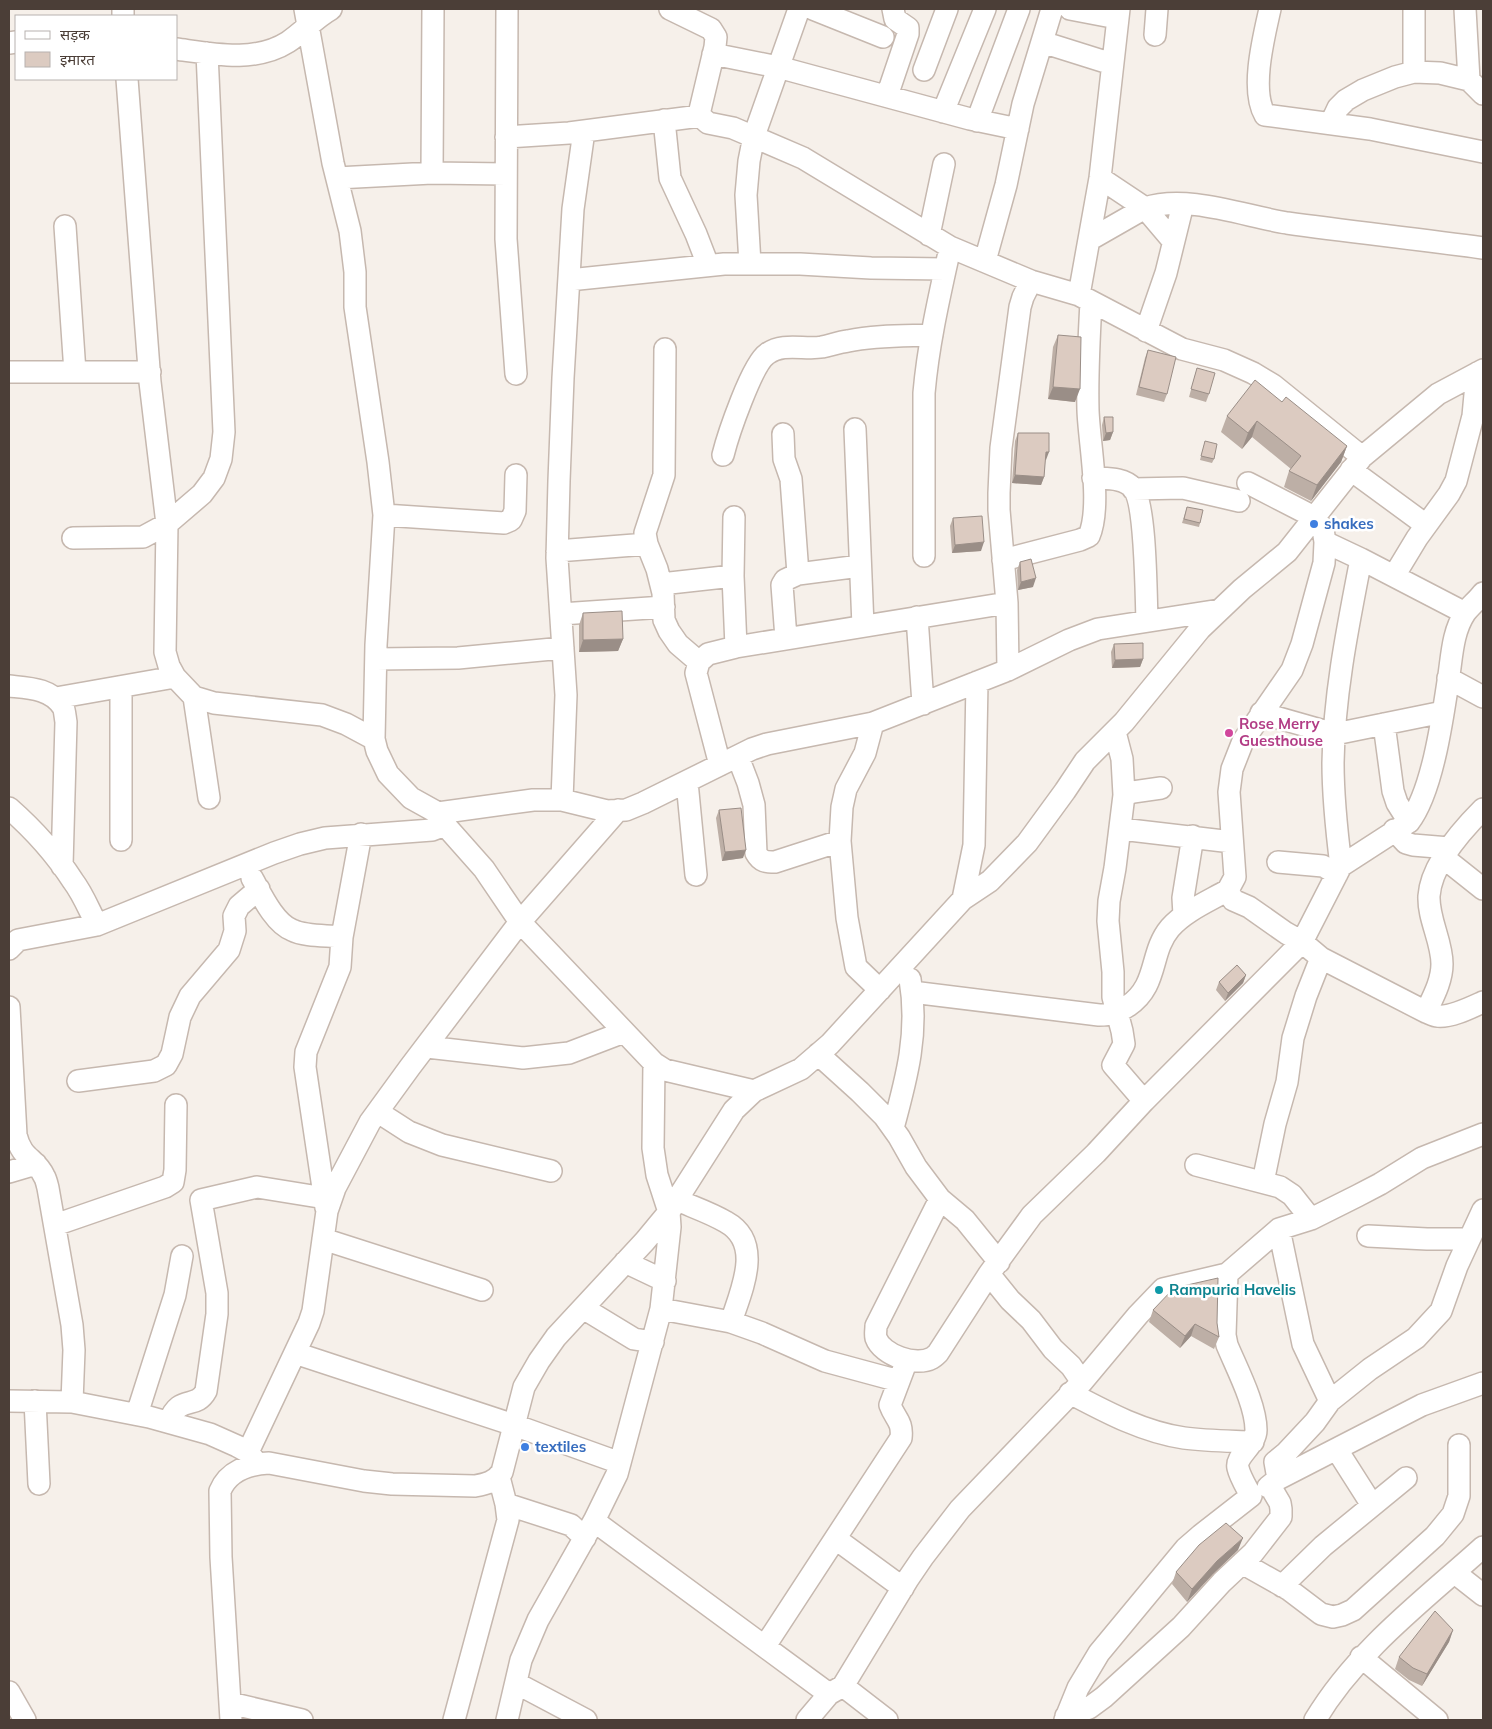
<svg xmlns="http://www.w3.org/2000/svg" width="1492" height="1729" font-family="Mulish,'Noto Sans Devanagari',sans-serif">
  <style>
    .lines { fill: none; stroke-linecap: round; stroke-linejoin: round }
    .minor-casing { stroke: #c6b8af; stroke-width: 24 }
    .minor { stroke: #fff; stroke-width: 21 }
    .wall { fill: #bdafa6 }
    .shaded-wall { fill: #9a8e87 }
    .building { fill: #dccbc1; stroke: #9a8e87 }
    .shop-dot { fill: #3f7fe0; stroke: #fff; stroke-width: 2 }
    .hotel-dot { fill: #d1479c; stroke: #fff; stroke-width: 2 }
    .culture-dot { fill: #0f9aa8; stroke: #fff; stroke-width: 2 }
    .labels { text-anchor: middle; stroke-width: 5; stroke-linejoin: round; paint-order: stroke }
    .shop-label { font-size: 15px; font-weight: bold; fill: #366cbe; stroke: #fff; text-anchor: start }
    .hotel-label { font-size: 15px; font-weight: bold; fill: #b23c85; stroke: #fff; text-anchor: start }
    .culture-label { font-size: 15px; font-weight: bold; fill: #0d838f; stroke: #fff; text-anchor: start }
  </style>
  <rect width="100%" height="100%" fill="#f6f0ea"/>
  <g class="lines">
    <defs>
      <path id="minor" d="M123,9v7
        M305,9l28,154 17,68 5,41v35l23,155 6,53 -8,130 -2,94 3,12 11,23 23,24 27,15 7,12 39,44 36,53 134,141 11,7 89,21
        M507,9l-1,230 10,135
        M670,9l41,20 5,8 -1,10 -15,63v6l8,7 25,5 70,30 147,89 81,34 48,14 103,54 42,11 29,13 20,12 89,72
        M813,9l70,28
        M1070,9l47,9
        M1270,9c-6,27 -20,81 -5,106l105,14 113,23
        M1414,9v63
        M1465,9l4,71
        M1155,35l2,-26
        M1042,42l70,22
        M9,43l7,-1
        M176,49c37,5 79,14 112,-7 15,-10 27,-24 43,-33
        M713,54l65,13 192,52 48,10
        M924,70l23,-61
        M127,79l23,303 17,142 -2,128 4,14 6,11 19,20 20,6 108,12 24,9 28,15
        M887,96l21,-62v-6l-13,-9 -2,-10
        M943,112l42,-103
        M664,120l6,58 26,56 12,31
        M977,121l42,-112
        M1331,123l7,-15 8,-8 17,-10 32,-13 19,-5 26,1 29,7 14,14
        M506,137l63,-4 131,-17
        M432,173l1,-164
        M337,178l95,-5 74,1
        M1100,178l45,30 28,33
        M65,226l10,146
        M929,235l15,-71
        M1089,240l56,-32c42,-14 99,8 142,15 65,9 131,16 196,25
        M985,261l21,-76 17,-81 29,-95
        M750,264l-4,-69 3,-34 5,-25 45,-127
        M569,280l155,-16h76l71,4 74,1
        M1079,295l21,-117 19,-169
        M1146,331l20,-58 17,-69
        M665,349l-1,126 -19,58 2,11 10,25 6,24 1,27 5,11 9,13 21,18
        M9,372h141
        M855,429l8,197
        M783,434l1,25 7,20 7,95
        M723,455c5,-20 29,-91 44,-101 16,-12 37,-4 55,-7 9,-2 18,-5 26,-6 28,-6 56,-5 84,-6
        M1351,470l75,55
        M1093,478c13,1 30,-1 40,10 13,15 13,109 14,133
        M1248,483l66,34 9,12 2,13 -1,21 -22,81 -10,26 -49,71 -11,28 -3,23 6,85 -7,13 5,10 16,7 37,26 16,9 19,16 105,54c3,1 8,4 11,4 13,2 35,-9 46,-14
        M1133,489l50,-1 56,13
        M384,515l120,8 7,-3 4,-9 1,-36
        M734,517l-1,59 3,71
        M73,538l70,-1 24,-13 35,-30 12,-16 7,-19 3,-27 -17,-379
        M1325,542l36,17 104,54
        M557,551l90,-7
        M924,556v-163c4,-46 14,-91 24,-136
        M1003,560l77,-20 9,-4c13,-30 0,-93 -1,-126 -1,-36 1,-72 3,-108
        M1394,576l23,-38 32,-44 7,-13 17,-65 4,-43
        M661,584l72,-8
        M561,614l103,-7
        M917,617l6,87
        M786,638l-4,-53 3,-5 13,-6 62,-8
        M376,659l82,-1 105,-10
        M1008,670l-1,-67 -8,-93v-17l2,-45 19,-141 3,-10 8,-16
        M1448,678l35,19
        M9,686c19,2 42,2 54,21 2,4 2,10 3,15l-4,144
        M121,687v153
        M194,697l15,101
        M56,698l119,-21
        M1261,713l74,21 108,-22
        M873,723l-8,30 -19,36 -4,18 -2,34 7,77 9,49 24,23
        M1384,724l9,67 4,12 12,19
        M1115,732l7,27 2,36
        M738,757l10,26 6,22 2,48c5,9 10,9 19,9l65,-21
        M720,765l-24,-92 3,-11 9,-8 28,-7 271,-44
        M687,782l9,93
        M562,800l4,-105 -9,-137 2,-77 4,-103 10,-169 11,-78
        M9,808c25,22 46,45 64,73 10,13 16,29 24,44
        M438,813l95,-13h29l45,11 19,-1 17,-7 109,-54 15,-5 106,-21 135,-53 61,-30 29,-11 122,-19
        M1121,829l111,13
        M1394,830l12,13 7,2 36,3
        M1444,858l39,31
        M1278,862l45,4 14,8
        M1341,866c-4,-32 -8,-71 -8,-103 1,-69 15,-137 28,-204
        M252,878c9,16 22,45 40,52 14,7 35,5 50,7
        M963,899l11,-54 3,-163
        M1184,915l-1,-17 10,-62
        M9,949l9,-9 79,-15 177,-72 26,-9 25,-6 107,-8 13,-5
        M912,992l187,23c12,0 18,-2 29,-9 31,-21 21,-53 42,-78 15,-17 39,-27 58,-38
        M9,1007l7,128c6,25 19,22 28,41 2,3 3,8 4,12l24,137 2,25 -2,52
        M1426,1012c7,-15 16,-31 16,-48 0,-23 -14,-45 -13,-68 2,-31 33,-66 54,-87
        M427,1047l96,11 46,-5 55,-21
        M818,1054l42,38 24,24 15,21 17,30 24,32 25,21 34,42
        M78,1081l76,-10 12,-6 6,-11 8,-37 10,-21 39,-46 6,-19 -1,-15 5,-10 20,-17
        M1144,1101l-31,-36 11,-21 -2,-13 -9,-34v-25l-5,-51 1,-20 6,-33 9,-73 9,-3 28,-4
        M378,1112l31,20 33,13 109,26
        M893,1128c14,-51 26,-96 17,-149
        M1196,1165l84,22 12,8 19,24
        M9,1172l27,-8
        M1263,1182l12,-58 12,-42 6,-44 13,-42 15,-38
        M940,1199l-64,127c0,4 -1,8 0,12 6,17 40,29 56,20 2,-1 4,-3 6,-5l51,-79
        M677,1200c16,7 34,13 49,22 38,21 15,69 5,100
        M326,1208l-21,-141 1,-15 34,-85 2,-30 19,-103
        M55,1225l110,-38 8,-5 2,-12 1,-65
        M1279,1229l24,115 27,57
        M1368,1236l59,3h42
        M323,1239l159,51
        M625,1262l40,19
        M583,1308l51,31 19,3
        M661,1309l70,13 31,11 63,28 74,20
        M295,1353l219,72 106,38
        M1082,1382l-11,-16 -18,-17 -22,-29 -21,-20 -21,-26 43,-59 64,-62 48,-52 158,-159 39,-76 68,-44c24,-31 34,-107 40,-147 3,-21 4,-44 16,-62 5,-7 13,-13 18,-20
        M1070,1393c36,19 73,39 114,45 23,3 46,3 69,4
        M9,1401l63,1 77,15 61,17 27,12 11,6 8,10
        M35,1401l4,83
        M137,1414l38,-119 7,-39
        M169,1422c11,-29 26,-11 37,-31l11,-77v-21l-16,-93 56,-13 68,11
        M1337,1450l35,55
        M248,1452l61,-129 4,-12 14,-100 8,-23 35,-66 40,-55 110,-145 98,-112
        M1278,1479l-3,-17 11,-9 29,-31 15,-21 40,-32 46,-31 25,-27 16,-45 26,-56
        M1268,1487l10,-8 144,-74 61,-22
        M506,1504l65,21 14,13
        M594,1521l235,173
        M836,1539l67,49
        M1242,1563l46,26 33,25 12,3 9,-2 11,-5 82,-74 18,-22 6,-18v-51
        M1455,1573l28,22
        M1282,1586l41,-40 83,-68
        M765,1646l136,-208c2,-17 -6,-19 -11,-33l17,-45
        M1361,1657l76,63
        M516,1683l70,37
        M843,1686l44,34
        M9,1692l16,28
        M230,1703l72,17
        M1066,1716l23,-8 15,-11 77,-70 41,-45 31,-29 28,-36v-8l-1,-6 -10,-17
        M231,1720l-10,-163 -1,-66c8,-20 29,-27 49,-28l95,18 28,3 83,2c11,-2 20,-4 27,-14l22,-85 15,-26 17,-24 89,-96 24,-29 65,-102 20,-19 47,-22 29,-25 133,-145 27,-18 37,-38 38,-52 20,-30 39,-39 76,-93 42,-40 45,-37 75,-95 76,-63 45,-24
        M454,1720l54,-200 -2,-16 -7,-27
        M507,1720l14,-60 17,-40 56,-99 23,-47 44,-165 9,-82 -1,-15 -12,-37 -4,-27 1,-85
        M807,1720l22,-26 14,-8 65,-107 15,-22 37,-48 122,-127 56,-67 25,-26 64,-15 52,-45 32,-10 46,-23 23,-12 42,-26 61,-24
        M1065,1720l13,-32 21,-35 87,-105 15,-13 50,-39c-4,-8 -11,-19 -13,-28 -3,-12 18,-23 18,-38 0,-25 -19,-61 -29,-85l-2,-10 2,-61
        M1315,1720c42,-70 108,-119 168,-173"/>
    </defs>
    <use href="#minor" class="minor-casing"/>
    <use href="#minor" class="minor"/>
  </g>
  <path class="wall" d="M1058,335l17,67 -27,-3 5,-52z
    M1148,350l19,44 -3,8 -28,-7 9,-37z
    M1197,368l12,26 -3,8 -17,-5z
    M1282,402l65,44 -6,16 -30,39 -27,-14 5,-16 2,-2 -39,-32 -10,12 -21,-17 6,-16z
    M1104,417l9,15 -3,8 -7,1 -1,-16z
    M1018,433l28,27h-1l-1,17 -3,8 -29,-2 3,-42z
    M1205,441l9,18 -2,4 -12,-3z
    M1187,507l13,16 -1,4 -17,-4z
    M953,518l28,33 -29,2 -2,-27z
    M1020,562l13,25 -15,3 -1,-20z
    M583,613l40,26 -5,12 -39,1v-27z
    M1114,644l29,15 -3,8 -28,1 -1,-16z
    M719,810l24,48 -21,3 -6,-43z
    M1246,975l-3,8 -18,18 -9,-11 3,-8z
    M1153,1310l64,13 2,14 -5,12 -23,-13 -11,12 -31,-26z
    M1238,1550l-25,24 -26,28 -15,-18 4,-12z
    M1453,1630l-4,12 -27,44 -13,-6 -14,-11 4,-12z"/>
  <path class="shaded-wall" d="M1053,387l27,2 -5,13 -27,-3z
    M1257,421l-5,16 -10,12 6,-16z
    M1113,432l-3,8 -7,1 3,-8z
    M1347,446l-6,16 -30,39 6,-16z
    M1046,452h3l-3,8h-3z
    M1015,475l29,2 -3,8 -29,-2z
    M984,542l-3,9 -29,2 3,-8z
    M1036,578l-3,9 -15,3 3,-8z
    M623,639l-5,12 -39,1 4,-12z
    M1143,659l-3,8 -28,1 3,-8z
    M746,850l-3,8 -21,3 3,-9z
    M1246,975l-3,8 -18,18 3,-8z
    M1195,1324l-4,12 -11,12 5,-12z
    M1243,1538l-5,12 -25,24 -26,28 5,-13 25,-28z
    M1453,1630l-4,12 -27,44 5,-12z"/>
  <path class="building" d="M1058,335l23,2 -1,52 -27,-2z
    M1148,350l28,7 -9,37 -28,-7z
    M1197,368l18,5 -6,21 -18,-5z
    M1255,380l27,22 4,-5 61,49 -30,39 -28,-14 12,-15 -44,-35 -9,12 -21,-17z
    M1104,417h9v15l-7,1z
    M1018,433h31v19h-3l-2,25 -29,-2z
    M1205,441l12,3 -3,15 -13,-3z
    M1187,507l16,3 -3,13 -16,-4z
    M982,516l2,26 -29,3 -2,-27z
    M1031,559l5,19 -15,4 -1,-20z
    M622,611l1,28 -40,1v-27z
    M1143,643v16l-28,1 -1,-16z
    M741,808l5,42 -21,2 -6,-42z
    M1237,965l9,10 -18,18 -9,-11z
    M1218,1278l-1,45 2,14 -24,-13 -10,12 -32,-26 21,-22z
    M1226,1523l17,15 -26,23 -25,28 -16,-17 23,-27z
    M1435,1611l18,19 -26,44 -14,-6 -14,-11z"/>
  <g class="shop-dot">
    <circle cx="1314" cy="524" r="5"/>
    <circle cx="525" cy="1447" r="5"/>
  </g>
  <circle class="hotel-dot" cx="1229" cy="733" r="5"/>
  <circle class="culture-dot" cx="1159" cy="1290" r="5"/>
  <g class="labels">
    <g class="shop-label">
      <text x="1324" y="529">shakes</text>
      <text x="535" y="1452">textiles</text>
    </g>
    <g class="hotel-label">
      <text x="1239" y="729">Rose Merry<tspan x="1239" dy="17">Guesthouse</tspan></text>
    </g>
    <g class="culture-label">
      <text x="1169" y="1295">Rampuria Havelis</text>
    </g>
  </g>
  <rect width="1492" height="1729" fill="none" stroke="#4b3e37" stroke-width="20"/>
  <rect x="15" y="15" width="162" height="65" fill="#ffffff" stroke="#b7b2af"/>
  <rect x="25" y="31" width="25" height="8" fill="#ffffff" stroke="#b7b2af"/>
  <text x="60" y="40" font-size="15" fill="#4b3e37">सड़क</text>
  <rect x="25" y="52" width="25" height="15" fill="#dccbc1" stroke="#b7b2af"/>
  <text x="60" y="65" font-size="15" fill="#4b3e37">इमारत</text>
</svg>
